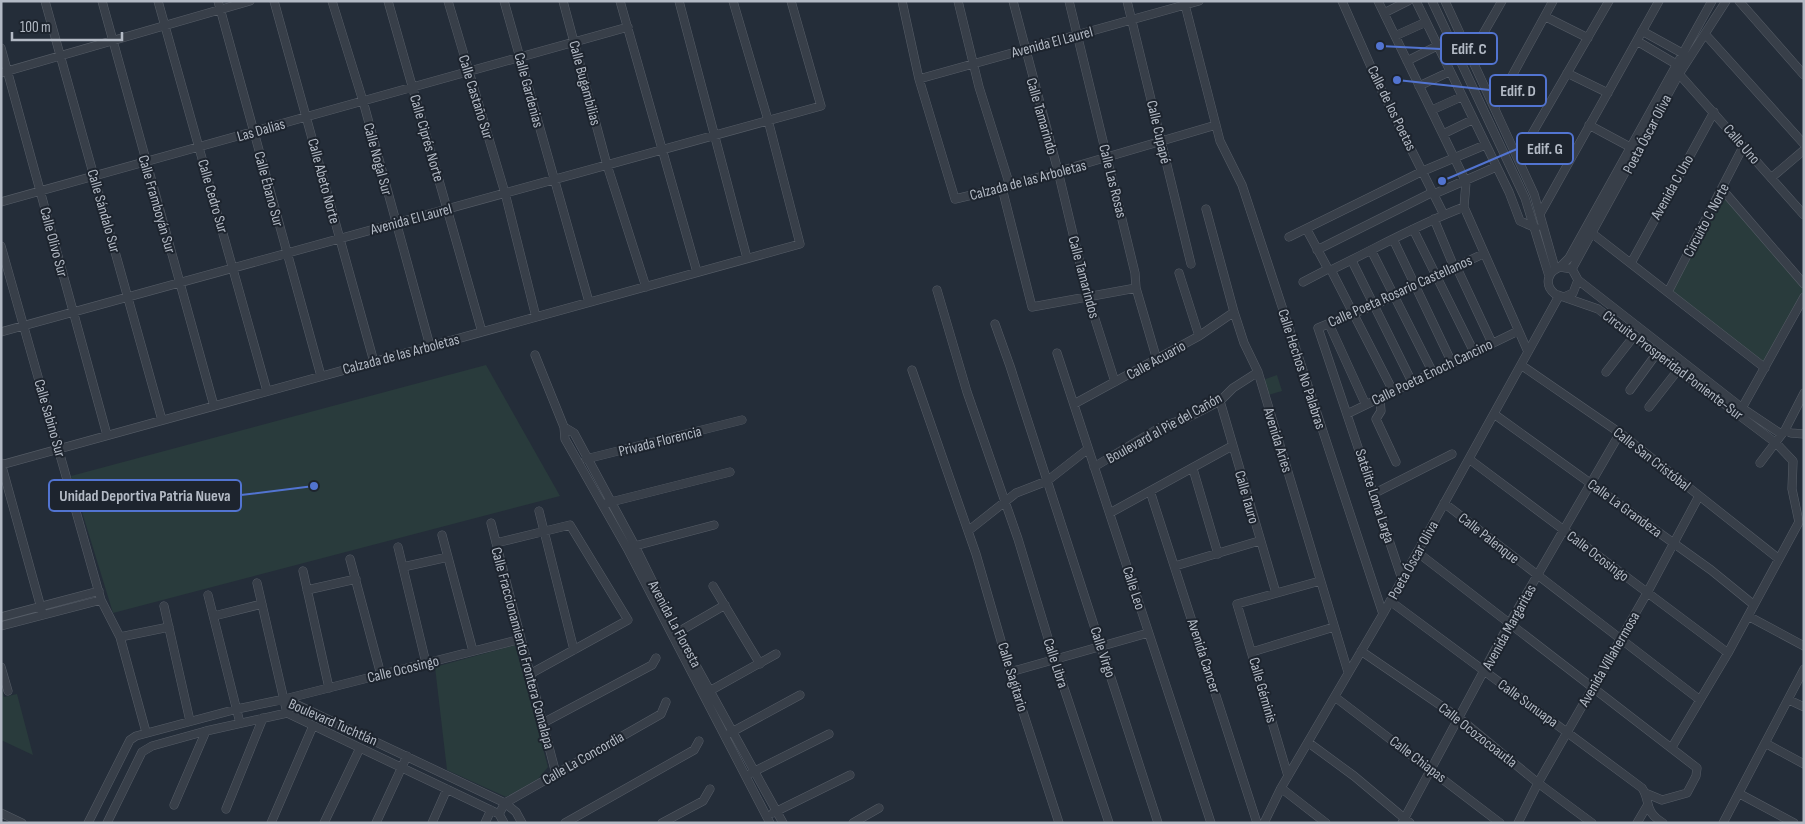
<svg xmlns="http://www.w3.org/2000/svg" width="1805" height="824" font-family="'Sofia Sans Condensed',sans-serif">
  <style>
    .green { fill: #293b3c }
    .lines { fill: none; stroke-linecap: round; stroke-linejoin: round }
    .minor-casing { stroke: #565d67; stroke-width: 9 }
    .minor { stroke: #383f49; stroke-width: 8 }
    .labels { text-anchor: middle; stroke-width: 4; stroke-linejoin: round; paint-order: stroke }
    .street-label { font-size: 15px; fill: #b3bac5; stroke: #1d242e }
    .leader { fill: none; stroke: #5274d1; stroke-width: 2 }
    .callout-dot { fill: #5274d1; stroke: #1d242e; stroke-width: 2 }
    .callout { fill: #1d242e; stroke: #5274d1; stroke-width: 2 }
    .callout-label { font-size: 16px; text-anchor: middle; font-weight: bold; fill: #b3bac5 }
  </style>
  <rect width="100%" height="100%" fill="#242d39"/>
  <path class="green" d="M1721,195l5,2 78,91v5l-40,72 -92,-73z
    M486,365l74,131 -447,117 -42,-137z
    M1277,375l5,16 -14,4 -5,-15z
    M515,645l33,122 -10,12 -32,18 -59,-27 -12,-103z
    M1,685l3,12 13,-3 16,61 -32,-15z"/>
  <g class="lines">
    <defs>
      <path id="minor" d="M45,1l117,419
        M102,1l112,405
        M158,1l109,390
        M218,1l103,375
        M274,1l100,361
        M332,1l31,100 67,245
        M388,1l94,331
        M448,1l57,192 31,124
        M504,1l85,301
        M563,1l44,164 39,122
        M620,1l77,271
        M679,1l68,257
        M902,1l17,78 36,120 47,-11 214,-63
        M958,1l21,86 31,99
        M1013,1l45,170 30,126 27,85
        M1069,1l66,272 1,15 21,72
        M1127,1l64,263
        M1184,1l36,140 22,44 141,429
        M1342,1l37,84 65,130
        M1378,1l88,181 -2,25 64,145
        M1416,1l93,191 11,29 16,7
        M1432,1l93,197 24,78
        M1445,1l89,193 21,74
        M1739,1l65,74
        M1384,13l24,-12
        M1546,17l42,21
        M1642,31l40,22
        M1705,34l99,110
        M1395,36l31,-14
        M1637,41l39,23
        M1,48l106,387
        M1471,55l31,-54
        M1407,61l30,-15
        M1,73l249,-72
        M1567,73l41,20
        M1679,74l125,141
        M919,79l280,-78
        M1419,86l30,-14
        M1495,107l58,-106
        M1432,110l29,-13
        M1589,125l41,22
        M1443,134l29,-14
        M1518,158l91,-157
        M1771,178l33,-28
        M1002,188l30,119 104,-19
        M1722,191l5,4 77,89
        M1434,194l62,-27
        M1,202l627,-175
        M1206,209l28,103 10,31 14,29 90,300
        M1540,214l119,-213
        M1434,219l20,48
        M1413,229l61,123
        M1307,230l21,39
        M1593,234l172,134
        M1289,237l134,-66 62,-26
        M1393,239l59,124
        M1,246l100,354 19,37 26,95
        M1317,250l116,-58
        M1371,250l61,121
        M1352,261l60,121
        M1631,263l83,-151
        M1456,266l36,77
        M1560,267l9,-9 143,-257
        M1572,269l107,-195 47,-73
        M1331,270l62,121
        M1179,273l20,63
        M1578,280l164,128 39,26
        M1303,282l25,-13 3,1c44,-21 87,-46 133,-63
        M937,290l30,102 51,147 36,119 55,165
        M1668,292l75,-145
        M1564,297l9,-4 5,-13 -6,-11 -12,-2c-13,5 -16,18 -5,27l43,15 178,134 17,18 -1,28 7,33 -71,131 -56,94
        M995,324l15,42 148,457
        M1329,324l36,79
        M1,332l820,-226 -30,-105
        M1057,353l154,470
        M535,355l29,72 1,12 62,109 143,275
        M1521,365l99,68 159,126
        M912,370l64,184 34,118 49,151
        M1606,372l28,-36
        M1630,390l27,-37
        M1380,399l1,12 -5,8 20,43
        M1220,401l56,192
        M1074,404l125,-68 35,-24
        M1649,407l29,-37
        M1742,408l62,-111
        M1347,414l171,-83
        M1494,414l217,156 43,35
        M564,427l10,6 14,26 47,87 43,87 105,190
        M1785,430l6,3 13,1
        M586,459l156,-39
        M1469,459l259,194
        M1,463l42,152
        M1760,463l25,-33 19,-37
        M1,465l799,-221 -32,-124 -35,-119
        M1094,467l65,-39 30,-11 31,-16 13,-13 25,-16
        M1193,469l25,85
        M1150,491l107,332
        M1375,493l77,-39
        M607,503l123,-31
        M1444,503l256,197
        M539,511l35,139
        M1110,513l122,-67
        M491,523l65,251
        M968,531l48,-38 31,-12 41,-32
        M442,535l31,116
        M496,543l74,-18 58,95 -98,54
        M398,547l28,116
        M631,547l83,-22
        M1417,552l280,216 -1,8 -9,17 -25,7 -17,-7
        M350,559l31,116
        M1175,566l84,-25
        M403,567l45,-10
        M303,571l26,117
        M1402,579l-84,-251 61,-25 104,-49
        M257,583l30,130
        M713,586l47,78
        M307,590l49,-11
        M208,595l32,128
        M1390,601l252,187c9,13 1,23 21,35
        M164,606l26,115
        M214,616l48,-12
        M1748,616l56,30
        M1,617l98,-26
        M1,626l100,-26
        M673,635l52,-30
        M120,637l49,-10
        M1361,651l98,67 79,65 54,40
        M1252,652l82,-25
        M1,667l7,24
        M1010,672l138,-39
        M706,693l70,-39
        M1335,697l165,126
        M285,699l236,-60
        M1789,700l15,7
        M543,723l109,-58 4,-7
        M730,733l70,-38
        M1309,743l45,33 56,47
        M1765,743l39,21
        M751,773l78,-39
        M1288,776l-51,-172 83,-23
        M1281,788l45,35
        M1740,794l54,29
        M174,805l32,-74
        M226,809l37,-91
        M1,813l21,10
        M773,813l77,-38
        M499,814l6,-11 156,-89 5,-12
        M88,823l42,-83 6,-4 101,-27 48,-10 220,104 11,9 6,11
        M107,823l35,-71 10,-6 54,-15 81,-18 212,101 5,9
        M271,823l42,-97
        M324,823l36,-75
        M376,823l31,-67
        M432,823l15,-34
        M485,823l6,-13
        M565,823l129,-73 5,-9
        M662,823l41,-22 7,-12
        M853,823l26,-15
        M1264,823l17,-35 102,-174 176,-318
        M1402,823l107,-199 111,-191
        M1518,823l20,-40 109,-190 52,-97
        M1637,823l10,-17
        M1723,823l81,-154"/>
    </defs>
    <use href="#minor" class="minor-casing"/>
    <use href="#minor" class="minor"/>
  </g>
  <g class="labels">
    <g class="street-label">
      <text transform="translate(1052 42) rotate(-15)" y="5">Avenida El Laurel</text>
      <text transform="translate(585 83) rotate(75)" y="5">Calle Bugambilias</text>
      <text transform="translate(529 90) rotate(75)" y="5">Calle Gardenias</text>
      <text transform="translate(476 97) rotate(73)" y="5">Calle Castaño Sur</text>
      <text transform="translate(1392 108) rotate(64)" y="5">Calle de los Poetas</text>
      <text transform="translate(1042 116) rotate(74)" y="5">Calle Tamarindo</text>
      <text transform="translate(261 130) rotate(-16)" y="5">Las Dalias</text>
      <text transform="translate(1159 132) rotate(77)" y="5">Calle Cupapé</text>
      <text transform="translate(1647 134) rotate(-62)" y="5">Poeta Óscar Oliva</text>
      <text transform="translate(427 138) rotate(74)" y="5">Calle Ciprés Norte</text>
      <text transform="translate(1742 144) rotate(49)" y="5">Calle Uno</text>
      <text transform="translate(378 159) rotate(75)" y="5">Calle Nogal Sur</text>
      <text transform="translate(1028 180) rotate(-15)" y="5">Calzada de las Arboletas</text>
      <text transform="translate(324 181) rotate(75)" y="5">Calle Abeto Norte</text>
      <text transform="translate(1113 181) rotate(76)" y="5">Calle Las Rosas</text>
      <text transform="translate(1672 187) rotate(-61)" y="5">Avenida C Uno</text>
      <text transform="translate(269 189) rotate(75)" y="5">Calle Ébano Sur</text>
      <text transform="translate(213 196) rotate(74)" y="5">Calle Cedro Sur</text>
      <text transform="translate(157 204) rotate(74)" y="5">Calle Framboyán Sur</text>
      <text transform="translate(104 211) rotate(74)" y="5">Calle Sándalo Sur</text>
      <text transform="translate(411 219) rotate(-15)" y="5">Avenida El Laurel</text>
      <text transform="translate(1706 220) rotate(-62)" y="5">Circuito C Norte</text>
      <text transform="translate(54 242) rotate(75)" y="5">Calle Olivo Sur</text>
      <text transform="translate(1084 277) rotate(75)" y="5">Calle Tamarindos</text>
      <text transform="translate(1400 291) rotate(-24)" y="5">Calle Poeta Rosario Castellanos</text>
      <text transform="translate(401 354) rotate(-15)" y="5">Calzada de las Arboletas</text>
      <text transform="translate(1156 360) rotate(-29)" y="5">Calle Acuario</text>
      <text transform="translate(1673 365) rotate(37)" y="5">Circuito Prosperidad Poniente-Sur</text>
      <text transform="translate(1302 369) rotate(72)" y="5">Calle Hechos No Palabras</text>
      <text transform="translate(1432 372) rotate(-26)" y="5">Calle Poeta Enoch Cancino</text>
      <text transform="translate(50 418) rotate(74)" y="5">Calle Sabino Sur</text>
      <text transform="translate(1164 428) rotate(-29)" y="5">Boulevard al Pie del Cañón</text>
      <text transform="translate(1278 440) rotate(73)" y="5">Avenida Aries</text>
      <text transform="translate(660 441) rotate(-14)" y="5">Privada Florencia</text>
      <text transform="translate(1652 459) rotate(38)" y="5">Calle San Cristóbal</text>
      <text transform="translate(1375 496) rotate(72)" y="5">Satélite Loma Larga</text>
      <text transform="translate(1247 497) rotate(74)" y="5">Calle Tauro</text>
      <text transform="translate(1625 508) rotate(36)" y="5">Calle La Grandeza</text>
      <text transform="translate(1489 538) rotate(38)" y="5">Calle Palenque</text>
      <text transform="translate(1598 556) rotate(37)" y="5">Calle Ocosingo</text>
      <text transform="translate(1413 560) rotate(-61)" y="5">Poeta Óscar Oliva</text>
      <text transform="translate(1134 588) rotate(72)" y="5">Calle Leo</text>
      <text transform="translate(675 624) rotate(62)" y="5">Avenida La Floresta</text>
      <text transform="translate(1509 627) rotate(-61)" y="5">Avenida Margaritas</text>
      <text transform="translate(523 648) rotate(75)" y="5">Calle Fraccionamiento Frontera Comalapa</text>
      <text transform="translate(1103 652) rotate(72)" y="5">Calle Virgo</text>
      <text transform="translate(1204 656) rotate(72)" y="5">Avenida Cancer</text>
      <text transform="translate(1609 659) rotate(-60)" y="5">Avenida Villahermosa</text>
      <text transform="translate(1056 663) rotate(72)" y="5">Calle Libra</text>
      <text transform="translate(403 669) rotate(-14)" y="5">Calle Ocosingo</text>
      <text transform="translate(1013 677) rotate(73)" y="5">Calle Sagitario</text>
      <text transform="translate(1263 690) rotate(74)" y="5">Calle Géminis</text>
      <text transform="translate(1528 703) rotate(36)" y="5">Calle Sunuapa</text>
      <text transform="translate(333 722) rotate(24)" y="5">Boulevard Tuchtlán</text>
      <text transform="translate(1478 735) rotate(38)" y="5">Calle Ocozocoautla</text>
      <text transform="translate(583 758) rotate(-30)" y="5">Calle La Concordia</text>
      <text transform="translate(1418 759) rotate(37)" y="5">Calle Chiapas</text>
    </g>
  </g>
  <path class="leader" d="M1380 46L1441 49M1397 80L1490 90M1442 181L1517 149M314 486L241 495"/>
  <g class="callout-dot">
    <circle cx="1380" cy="46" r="5"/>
    <circle cx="1397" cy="80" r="5"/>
    <circle cx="1442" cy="181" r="5"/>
    <circle cx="314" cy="486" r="5"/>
  </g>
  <g class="callout">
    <rect x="1441" y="33" width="56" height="31" rx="5"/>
    <rect x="1490" y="75" width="56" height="31" rx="5"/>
    <rect x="1517" y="133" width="56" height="31" rx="5"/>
    <rect x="49" y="480" width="192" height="31" rx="5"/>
  </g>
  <g class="callout-label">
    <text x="1469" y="54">Edif. C</text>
    <text x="1518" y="96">Edif. D</text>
    <text x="1545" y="154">Edif. G</text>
    <text x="145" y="501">Unidad Deportiva Patria Nueva</text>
  </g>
  <rect width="1805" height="824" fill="none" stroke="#b3bac5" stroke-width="5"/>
  <path d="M12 32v8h110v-8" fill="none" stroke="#b3bac5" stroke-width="2.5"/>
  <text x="20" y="32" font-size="15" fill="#b3bac5" stroke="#1d242e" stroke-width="4" paint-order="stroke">100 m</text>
</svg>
